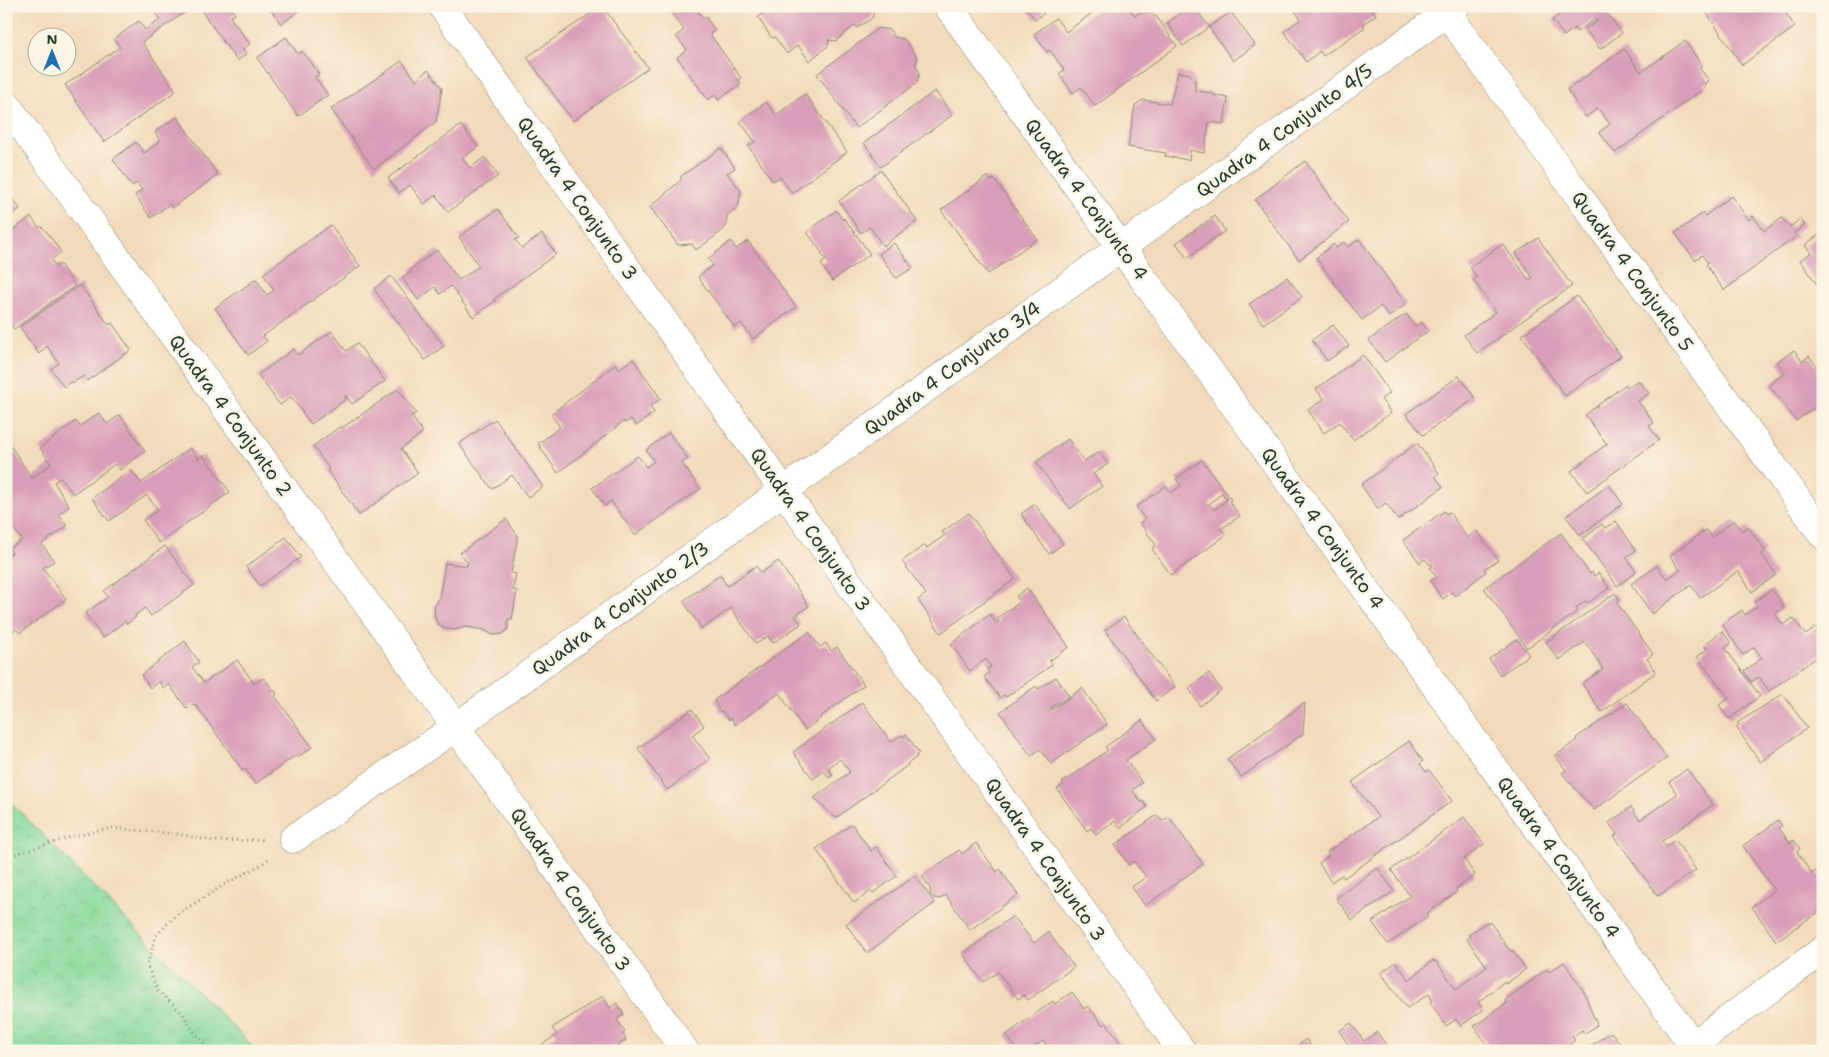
<svg xmlns="http://www.w3.org/2000/svg" width="1829" height="1057" font-family="'Shantell Sans',sans-serif">
  <style>
    .park { fill: url(#park-crowns); stroke: #528b68 }
    .building { fill: #d99eb9; fill-rule: evenodd }
    .lines { fill: none; stroke-linecap: round; stroke-linejoin: round }
    .street-casing { stroke: #898c77; stroke-width: 29 }
    .path { stroke: #898c77; stroke-width: 3; stroke-dasharray: 1 4; stroke-linecap: butt }
    .street { stroke: #fff; stroke-width: 28 }
    .labels { text-anchor: middle; stroke-width: 5; stroke-linejoin: round; paint-order: stroke }
    .street-label { font-size: 19px; fill: #1f3d34; stroke: #fcf5e5 }
  </style>
  <defs>
    <pattern id="park-crowns" width="20" height="18" patternUnits="userSpaceOnUse" patternTransform="scale(1.25)"><rect width="20" height="18" fill="#86d99b"/><path d="M2 6a3 3 0 1 1 6 0M12 15a3 3 0 1 1 6 0" fill="none" stroke="#73bb86"/></pattern>
  </defs>
  <rect width="100%" height="100%" fill="#fcf5e5"/>
  <filter id="ink" filterUnits="userSpaceOnUse"><feTurbulence type="fractalNoise" baseFrequency=".02" numOctaves="2"/><feDisplacementMap in="SourceGraphic" scale="10" xChannelSelector="R" yChannelSelector="G"/><feConvolveMatrix kernelMatrix="1 2 1 2 8 2 1 2 1" color-interpolation-filters="sRGB"/></filter>
  <filter id="wash" filterUnits="userSpaceOnUse"><feTurbulence type="fractalNoise" baseFrequency=".0096" numOctaves="4" result="noise"/><feDisplacementMap in="SourceGraphic" scale="20" xChannelSelector="R" yChannelSelector="G"/><feGaussianBlur stdDeviation="1.12" result="paint"/><feColorMatrix in="noise" values="0 0 0 0 0 0 0 0 0 0 0 0 0 0 0 0 0 1.4 0 .05"/><feComposite in="paint" operator="in"/></filter>
  <g filter="url(#wash)">
    <rect width="100%" height="100%" fill="#f3daba"/>
    <path class="park" d="M6,798l251,253h-251z"/>
    <g id="blocks">
      <path class="building" d="M159,6h35l-52,36 34,49 -72,51 -39,-57 55,-38 -6,-8 25,-18 6,9 15,-10 -7,-10z
        M198,6h31l6,8 -5,3 20,27 -8,6 4,4 -9,7z
        M268,6h38l-25,18z
        M602,6l46,62 -75,53 -46,-64z
        M666,6h28l9,12 2,-2 10,14 -5,4 31,44 -3,2 3,4 -23,16 -3,-5 -7,5 -31,-43 10,-7 -11,-14 8,-6z
        M773,6h100l1,5 -2,7 -15,10 -2,-3 -19,16 -7,-1 -1,6 -19,15 -11,-16 -11,9 -12,-17 -2,1 -2,-1 -13,-20z
        M1025,6h14l5,7 -9,7z
        M1102,6h25l8,10 12,-9 7,10 2,-1 21,30 -82,60 -14,-19 -8,6 -14,-19 5,-4 -14,-20 -3,2 -13,-18 22,-16 10,14z
        M1191,6h3l15,21 -26,19 -16,-23z
        M1291,6h79l6,9 -13,9 2,3 -42,29 -3,-5 -14,11 -22,-31 17,-12z
        M1565,6h51l-9,7 15,20 -22,16 -15,-20 12,-8 -2,-2 -18,13 -2,-4 -11,8 -12,-16 11,-8 -2,-3z
        M1702,6h79l14,21 -53,38z
        M1231,12l24,33 -22,16 -24,-34z
        M879,28l11,2 4,7 10,2 13,18 -1,8 4,8 -3,10 -61,45 -39,-54z
        M286,37l12,17 4,-3 11,14 6,10 -4,2 13,18 -30,21 -41,-58z
        M1685,41l17,24 -3,2 10,14 -5,3 2,3 -91,66 -16,-21 11,-8 -12,-16 -12,9 -19,-27 57,-41 17,23z
        M402,61l14,19 12,-10 14,18 -6,34 -62,47 -43,-60z
        M1178,72l12,2 5,7v10l18,2v2l15,3 -4,26 -15,-2 -5,31 -14,-3 -1,10 -24,-4 1,-3 -38,-6 7,-42 8,-5 27,4z
        M935,91l17,24 -71,52 -17,-24z
        M805,94l42,58 -55,41 -12,-16 -7,4 -25,-35 7,-4 -15,-21 26,-19 10,13z
        M177,117l41,58 -46,33 -2,-4 -19,14 -16,-23 7,-5 -5,-7 -5,3 -19,-27 23,-17 8,11 16,-12 -5,-9z
        M461,125l17,22 -16,11 8,10 15,-11 13,19 -50,36 -12,-17 -12,9 -14,-19 -11,8 -11,-15z
        M721,148l14,20 -8,5 14,18 -3,16 -11,8v10l-5,6 -26,19 -4,-6 -14,1 -28,-38 32,-28 -2,-2z
        M1305,161l44,61 -50,38 -44,-60z
        M881,170l36,51 -34,25 -13,-19 -9,6 -22,-32z
        M988,176l3,5 3,-2 43,60 -49,35 -47,-64z
        M6,190l14,19 -14,10z
        M1731,196l18,24 4,-4 11,15 18,-13 8,9 10,-8 5,6 -11,8 3,3 -73,54 -18,-25 2,-2 -6,-8 -7,5 -20,-27 28,-20 2,3z
        M498,209l21,29 -4,2 7,8 20,-14 14,20 -62,45 1,2 -22,16 -22,-31 -11,8 -5,-7 -17,13 -16,-22 10,-7 -1,-2 26,-19 22,30 20,-14 -20,-29z
        M836,210l7,10 1,-2 26,36 -38,27 -11,-17 5,-4 -5,-6 1,-1 -15,-21z
        M1215,216l10,15 -38,27 -11,-15z
        M31,217l8,11 2,-2 5,5 15,21 -10,8 5,7 4,-3 15,22 -61,43 -8,-11v-83z
        M331,225l29,41 -97,70 4,5 -19,14 -33,-47 41,-29 11,16 7,-5 -11,-16z
        M1823,232v61l-23,-33 11,-7 -6,-8z
        M1538,238l34,48 -95,67 -13,-18 32,-23 -23,-32 4,-2 -7,-11 33,-23 26,36 4,-2 -17,-25z
        M1359,239l47,65 -17,13 -8,-11 -19,14 -46,-62 18,-14 2,4 8,-6 4,5z
        M731,241l5,8 12,-8 48,66 -43,32 -12,-16 -6,5 -37,-51 15,-12 -5,-6z
        M894,243l19,25 -17,10 -17,-24z
        M391,276l53,70 -19,14 -51,-71z
        M1287,277l15,20 -39,27 -14,-20z
        M80,285l29,40 3,-2 19,27 -44,31 -3,-5 -12,7 -1,-2 -7,6 -13,-18 8,-6 -12,-17 -8,8 -19,-27z
        M1577,296l44,60 -56,40 -43,-61z
        M1406,314l9,12 6,-4 7,9 -43,31 -16,-22z
        M1333,325l16,21 -22,15 -15,-21z
        M332,331l14,20 11,-8 28,38 -33,23 -7,-9 1,4 -35,25 -20,-27 -11,8 -22,-30 36,-26 4,6z
        M1794,350l8,11 7,-5 14,18v27l-27,20 -27,-36 16,-12 -8,-11z
        M1363,355l27,38 -9,6 10,14 -38,27 -13,-18 -16,11 -16,-23 16,-11 -8,-10z
        M633,359l28,40 -11,7 4,7 -18,13 -5,-7 -6,4 -1,-2 -66,52 -20,-29 22,-17 -9,-13 65,-50 3,5z
        M1459,376l16,22 -52,37 -17,-21z
        M1638,380l11,13 -11,8 16,22 -5,3 10,14 -72,52 -16,-21 36,-27 -22,-29 41,-31 2,3z
        M398,389l18,24 -5,3 12,16 -22,17 17,24 -59,42 -32,-45 2,-1 -16,-23 28,-20 1,2z
        M99,413l8,11 13,-9 25,36 -25,19 -5,-6 -42,30 -12,-16 -7,4 15,24 -10,8 8,12 -25,18 12,17 -11,7 23,31 -46,34 -4,-4 -10,8v-80l6,-4 -3,-4 13,-9 -16,-22v-70l4,-3 22,33 19,-14 -11,-16 36,-27 4,5z
        M495,419l48,68 -15,10 -16,-22 -20,14 -33,-45z
        M669,433l19,26 -6,4 18,26 -65,46 -24,-34 -6,5 -13,-18 46,-32 8,11 8,-6 -8,-11z
        M1068,439l16,22 15,-9 9,12 -15,10 9,12 -32,23 -34,-47z
        M1417,443l22,30 -4,3 8,11 -45,33 -12,-17 -8,6 -17,-24z
        M190,448l8,11 5,-4 27,37 -71,51 -16,-23 15,-10 -11,-15 -38,26 -17,-23 39,-28 10,13z
        M1202,460l25,34 4,6 -2,1 11,15 -19,13 5,6 -55,40 -19,-26 4,-4 -16,-22 5,-4 -9,-12 30,-21 5,7 10,-7 -5,-7zM1222,493l5,7 -13,10 -5,-6z
        M1609,485l14,19 -43,31 -14,-19z
        M1035,504l28,40 -14,10 -28,-40z
        M1444,511l2,3 3,-2 18,26 10,-7 21,29 -14,9 2,3 -31,24 -3,-4 -9,7 -13,-18 7,-4 -7,-9 3,-2 -2,-2 -1,1 -5,-6 -5,4 -17,-23z
        M969,513l46,66 -74,54 -23,-33 8,-6 -24,-33 23,-16 2,3 18,-13 -3,-3z
        M506,519l12,17 -7,37 5,1 -3,16 4,1 -5,28h-4v10l-6,5 -9,1 -9,-5 -17,-3 -14,3 -9,-2 -6,-4 -3,-6 -1,-10 5,-10 6,-35 22,3 1,-3 -8,-10z
        M1734,520l8,11 6,-4 16,22 1,2 -3,3 14,21 -24,17 -14,-21 -38,27 -9,-13 -39,29 -21,-30 26,-18 10,13 13,-9 -10,-14 36,-26 6,7z
        M1616,521l20,29 -10,7 10,15 -19,14 -34,-47 19,-15 3,4z
        M1561,533l29,41 2,-2 2,4 5,-3 10,15 -21,15 -2,-2 -10,7 2,3 -51,37 -43,-60z
        M286,537l15,20 -41,29 -14,-19z
        M165,546l29,39 -43,31 -6,-8 -10,7 1,2 -9,7 -2,-3 -22,17 -18,-25 23,-16 -4,-6z
        M778,561l31,45 -14,10 6,8 -28,19 -5,-7 -12,8 -25,-36 -29,21 -19,-28 37,-26 7,11 29,-20 5,7z
        M1027,588l42,59 -20,14 3,4 -46,32 -2,-2 -4,3 -16,-21 5,-4 -2,-4 4,-2 -5,-8 -16,12 -19,-27 39,-30 6,9 3,-2 -2,-3 23,-16 -4,-6z
        M1772,589l12,18 -9,7 8,11 10,-7 13,17 10,-8 7,9v17l-54,38 -10,-14 -8,5 -7,-11 18,-13 -8,-11 -11,8 -21,-31 20,-14 3,5 12,-9 -3,-4z
        M1615,593l5,7 -3,3 36,51 -6,5 9,13 -54,40 -20,-28 21,-15 -18,-27 -26,18 -13,-18z
        M1124,617l51,70 -19,14 -51,-71z
        M1722,631l9,12 -6,5 35,48 -31,23 -10,-14 10,-7 -32,-41 10,-8 -3,-4z
        M809,632l11,15 6,-4 5,8 6,-4 27,38 -44,32 1,1 -16,12 -26,-37 -44,32 -4,-7 -2,2 -7,-9 -2,1 -6,-12z
        M1517,639l12,16 -29,20 -11,-16z
        M185,641l14,21 -7,5 12,16 33,-23 17,23 10,-5 13,16 -2,2 37,51 -14,10 -2,-2 -41,29 -10,-15 -2,2 -48,-67 -8,5 -18,-25 -6,4 -4,-7 -9,7 -9,-13z
        M1209,673l12,17 -21,16 -11,-18z
        M1056,677l13,19 -18,12 1,2 30,-22 25,36 -56,40 -11,-15 -9,7 -31,-44 36,-26 2,3z
        M1783,694l24,34 -47,34 -24,-35 3,-2 -2,-2z
        M862,702l29,40 10,-7 2,2 3,-3 13,19 -3,3 1,1 -10,7 1,1 -72,53 -22,-20 36,-26 -10,-13 -12,9 5,7 -4,3 -5,-7 -11,8 -20,-27z
        M1305,703l-2,31 -62,43 -14,-18z
        M1627,703l40,55 -73,52 -32,-37 4,-3 -11,-14 22,-16 -1,-2z
        M692,709l12,17 -12,9 18,24 -43,31 -29,-42z
        M1142,720l14,19 -30,21 16,23 -10,7 9,12 2,-1 4,6 -27,21 -5,-7 -19,14 -5,-7 -4,3 -30,-42 6,-4 -1,-2 46,-33 -3,-3z
        M1409,741l14,20 -3,3 6,8 3,-2 23,31 -108,77 -2,-3 -11,7 -12,-19 10,-7 -2,-4 51,-35 -26,-35z
        M1687,769l26,36 -51,36 4,6 9,-7 21,30 -38,26 -44,-60 3,-2 -8,-11 22,-16 9,13 37,-26 -8,-12z
        M1157,815l5,6 7,-4 34,47 -58,42 -13,-19 14,-10 -12,-16 -5,4 -14,-20z
        M1464,817l20,27 -20,15 11,16 -19,14 1,3 -31,22 2,2 -40,28 -16,-22 38,-26 -19,-26z
        M1778,820l4,6 -3,2 11,15 4,-3 6,9 -3,3 15,22 4,-3 7,11v27l-47,32 -24,-34 22,-17 -31,-44z
        M852,824l19,27 5,-4 21,29 -24,17 -2,-2 -17,12 -38,-54z
        M976,843l21,29 3,-3 18,26 -48,35 -24,-35 -6,4 -6,-1 -4,-5v-5l-8,-12 37,-26 3,4z
        M1378,868l16,23 -42,29 -16,-22z
        M915,876l20,27 -68,50 -21,-29z
        M1013,916l21,27 14,-11 26,35 -46,33 -4,-5 -6,4 -20,-27 -15,10 -20,-28 24,-18 -1,-1z
        M1487,922l1,2 2,-2 20,29h3l13,18 -20,15 -1,-3 -27,21 5,8 -22,16 -5,-7 -10,7 -16,-24 2,-2 -3,-6 -22,14 -26,-35 15,-11 13,18 24,-20 1,2 2,-1 20,28 31,-22 -20,-28 3,-3 -2,-1z
        M1564,962l20,30 13,33 -13,9 -2,-4 -10,7 3,3 -15,11h-59l-2,-2 -7,2 -18,-25 32,-22 1,-1 -2,-3 42,-31 2,3z
        M1072,992l12,17 4,-3 15,19 3,-3 15,22 -9,7h-62l-7,-10 -14,10h-11l-12,-16 47,-34 2,3z
        M603,996l7,12 7,-5 7,12 -7,4 8,13 -2,2 3,6 -7,5v1l-7,5h-80l25,-16 -5,-7z
        M1351,1023l13,18 13,-9 13,19h-37l-14,-20z
        M1611,1032l15,19h-42l8,-6z
        M1306,1039l8,12h-24z"/>
    </g>
  </g>
  <g filter="url(#ink)">
    <use href="#blocks" fill-opacity="0" stroke="#898c77" stroke-width="1"/>
    <g class="lines">
      <defs>
        <path id="street" d="M442,6l341,484 399,561
          M948,6l749,1045
          M1442,6l381,529
          M6,104l450,623 229,324
          M293,839l163,-112 1000,-721
          M1693,1045l130,-95"/>
      </defs>
      <use href="#street" class="street-casing"/>
      <path class="path" d="M6,857l68,-21 37,-8 67,6 34,7 53,-1
        M211,1051l-17,-19 -11,-18 -25,-23 -11,-26 9,-29 19,-20 50,-32 36,-19 10,-8"/>
      <use href="#street" class="street"/>
    </g>
  </g>
  <g class="labels">
    <g class="street-label">
      <text transform="translate(1284 130) rotate(-36)" y="7">Quadra 4 Conjunto 4/5</text>
      <text transform="translate(578 198) rotate(55)" y="7">Quadra 4 Conjunto 3</text>
      <text transform="translate(1087 199) rotate(54)" y="7">Quadra 4 Conjunto 4</text>
      <text transform="translate(1633 271) rotate(54)" y="7">Quadra 4 Conjunto 5</text>
      <text transform="translate(952 368) rotate(-36)" y="7">Quadra 4 Conjunto 3/4</text>
      <text transform="translate(231 415) rotate(54)" y="7">Quadra 4 Conjunto 2</text>
      <text transform="translate(1323 528) rotate(54)" y="7">Quadra 4 Conjunto 4</text>
      <text transform="translate(811 529) rotate(55)" y="7">Quadra 4 Conjunto 3</text>
      <text transform="translate(620 608) rotate(-36)" y="7">Quadra 4 Conjunto 2/3</text>
      <text transform="translate(1559 857) rotate(54)" y="7">Quadra 4 Conjunto 4</text>
      <text transform="translate(1046 859) rotate(55)" y="7">Quadra 4 Conjunto 3</text>
      <text transform="translate(571 889) rotate(55)" y="7">Quadra 4 Conjunto 3</text>
    </g>
  </g>
  <rect width="1829" height="1057" fill="none" stroke="#fcf5e5" stroke-width="25"/>
  <g transform="translate(52 52)"><circle r="24" fill="#fcf5e5" stroke="#a4ab9e"/>
  <path d="M0-4L9 19L0 12L-9 19Z" fill="#1f6fb2"/>
  <text y="-8" font-size="14" font-weight="bold" text-anchor="middle" fill="#1f3d34">N</text>
  </g>
</svg>
